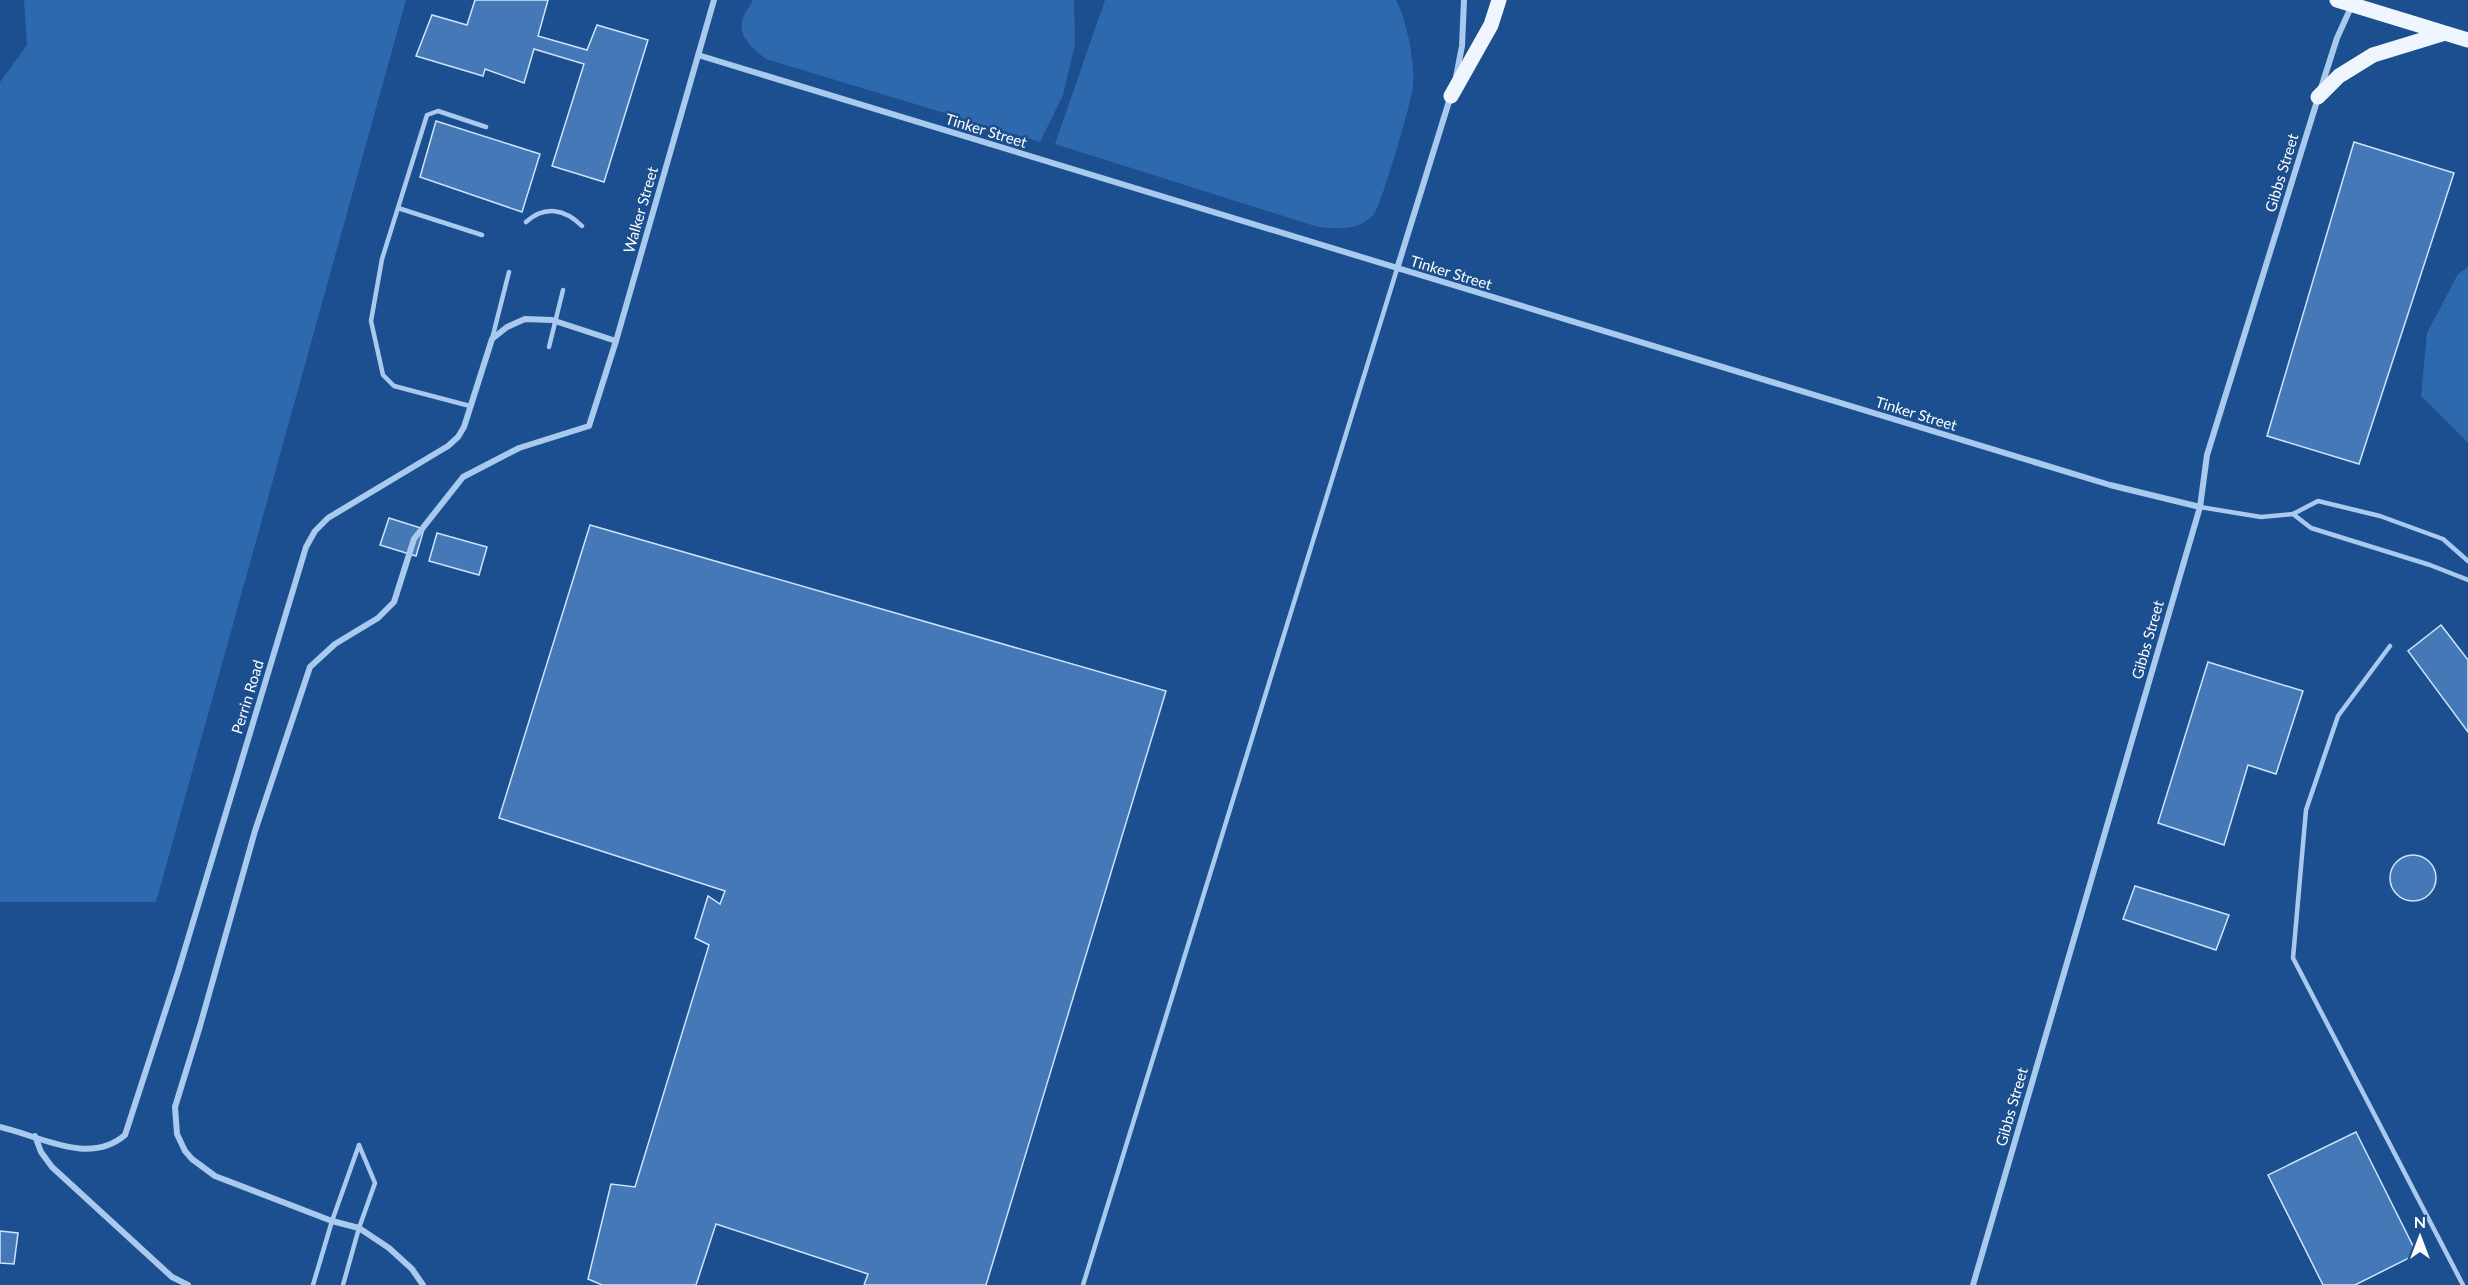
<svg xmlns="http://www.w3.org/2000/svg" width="2468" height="1285" font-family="Lato,sans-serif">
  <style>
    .green { fill: #2e69ad }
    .building { fill: #4478b7; stroke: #cfe3fa; stroke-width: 1.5 }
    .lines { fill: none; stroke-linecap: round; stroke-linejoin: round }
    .lane { stroke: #a9c9ee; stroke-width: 4.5 }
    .street { stroke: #a9c9ee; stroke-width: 6 }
    .primary { stroke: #f0f6ff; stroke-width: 15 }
    .labels { text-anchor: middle; stroke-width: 5; stroke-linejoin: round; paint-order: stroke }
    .street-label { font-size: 15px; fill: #fff; stroke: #1b4f8f }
  </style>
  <rect width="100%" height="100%" fill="#1b4f8f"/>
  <path class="green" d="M24,0h382l-250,902h-156v-820l27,-37z
    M753,0h321l1,45 -12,50 -23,47 -274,-83c-11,-8 -28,-22 -24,-38 2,-8 8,-14 11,-21z
    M1105,0h291c11,21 19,62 17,86 -1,14 -31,118 -39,128 -14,17 -36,15 -56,13l-263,-83z
    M2468,267v176l-47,-47 6,-63 31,-59z"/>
  <path class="building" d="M475,0h73l-10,36 49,14 10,-25 51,15 -44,142 -52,-16 32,-102 -50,-15 -10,34 -39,-14 -2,7 -67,-20 16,-41 35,10z
    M436,121l104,33 -18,58 -102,-35z
    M2354,142l100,31 -95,291 -92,-28z
    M389,518l35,11 -8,27 -36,-11z
    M590,525l576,166 -180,594h-122l4,-11 -152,-50 -20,61h-94l-14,-6 23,-95 24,3 74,-242 -14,-7 13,-42 12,8 5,-13 -226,-73z
    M437,533l50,14 -8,28 -50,-14z
    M2441,625l27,35v72l-60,-81z
    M2208,662l95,29 -27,83 -28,-9 -24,80 -66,-22z
    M2390 878a23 23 0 1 1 46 0a23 23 0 1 1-46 0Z
    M2135,886l94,29 -13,35 -93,-31z
    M2356,1132l61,122 -62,31h-32l-55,-110z
    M0,1231l18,2 -4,31 -14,-1z"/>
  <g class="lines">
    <path class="lane" d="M398,208l84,27
      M526,222c19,-17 39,-13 56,4
      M492,339l17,-67
      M549,347l14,-57
      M470,406l-76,-20 -11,-11 -12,-54 11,-62 45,-144 11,-4 48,16
      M2200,507l61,10 32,-3 25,-13 62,15 63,23 25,22
      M2293,514l18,14 119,37 38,15
      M2390,646l-52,70 -32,94 -13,148 170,327
      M313,1285l19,-64 27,-76
      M343,1285l16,-57 16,-45 -16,-38
      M1083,1285l314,-1016"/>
    <path class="street" d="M698,55l1412,430 90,22
      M1456,77l6,-31 2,-46
      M2321,88l16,-50 15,-33
      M1397,269l54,-174
      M0,1127c40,9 89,39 125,8l53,-163 128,-425 9,-16 13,-13 120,-72 10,-9 6,-10 28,-88 15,-12 18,-8 27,1 64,21
      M35,1136l6,16 11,15 120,110 16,8
      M423,1285l-11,-16 -23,-21 -30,-20 -27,-7 -117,-45 -23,-17 -7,-8 -8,-17 -2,-27 25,-81 55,-195 55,-164 25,-23 43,-26 16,-16 20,-63 49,-62 56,-29 70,-22 27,-85 98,-341
      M1973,1285l227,-778 7,-52 111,-357"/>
    <path class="primary" d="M2337,0l131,40
      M1451,96l40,-71 8,-25
      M2318,97l21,-21 34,-21 72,-22"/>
  </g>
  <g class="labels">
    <g class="street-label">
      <text transform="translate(986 131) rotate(17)" y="5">Tinker Street</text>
      <text transform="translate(2282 173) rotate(-73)" y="5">Gibbs Street</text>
      <text transform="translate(641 210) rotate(-74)" y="5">Walker Street</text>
      <text transform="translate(1451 273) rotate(17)" y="5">Tinker Street</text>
      <text transform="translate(1916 414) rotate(17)" y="5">Tinker Street</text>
      <text transform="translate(2148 640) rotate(-74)" y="5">Gibbs Street</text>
      <text transform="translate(248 697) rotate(-73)" y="5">Perrin Road</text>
      <text transform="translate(2012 1107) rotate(-74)" y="5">Gibbs Street</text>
    </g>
  </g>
  <g transform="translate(2420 1237)" stroke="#1b4f8f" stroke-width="4.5" paint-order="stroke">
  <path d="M0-4.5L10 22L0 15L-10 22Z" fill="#ffffff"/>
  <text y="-9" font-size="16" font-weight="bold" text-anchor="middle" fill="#ffffff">N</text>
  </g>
</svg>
